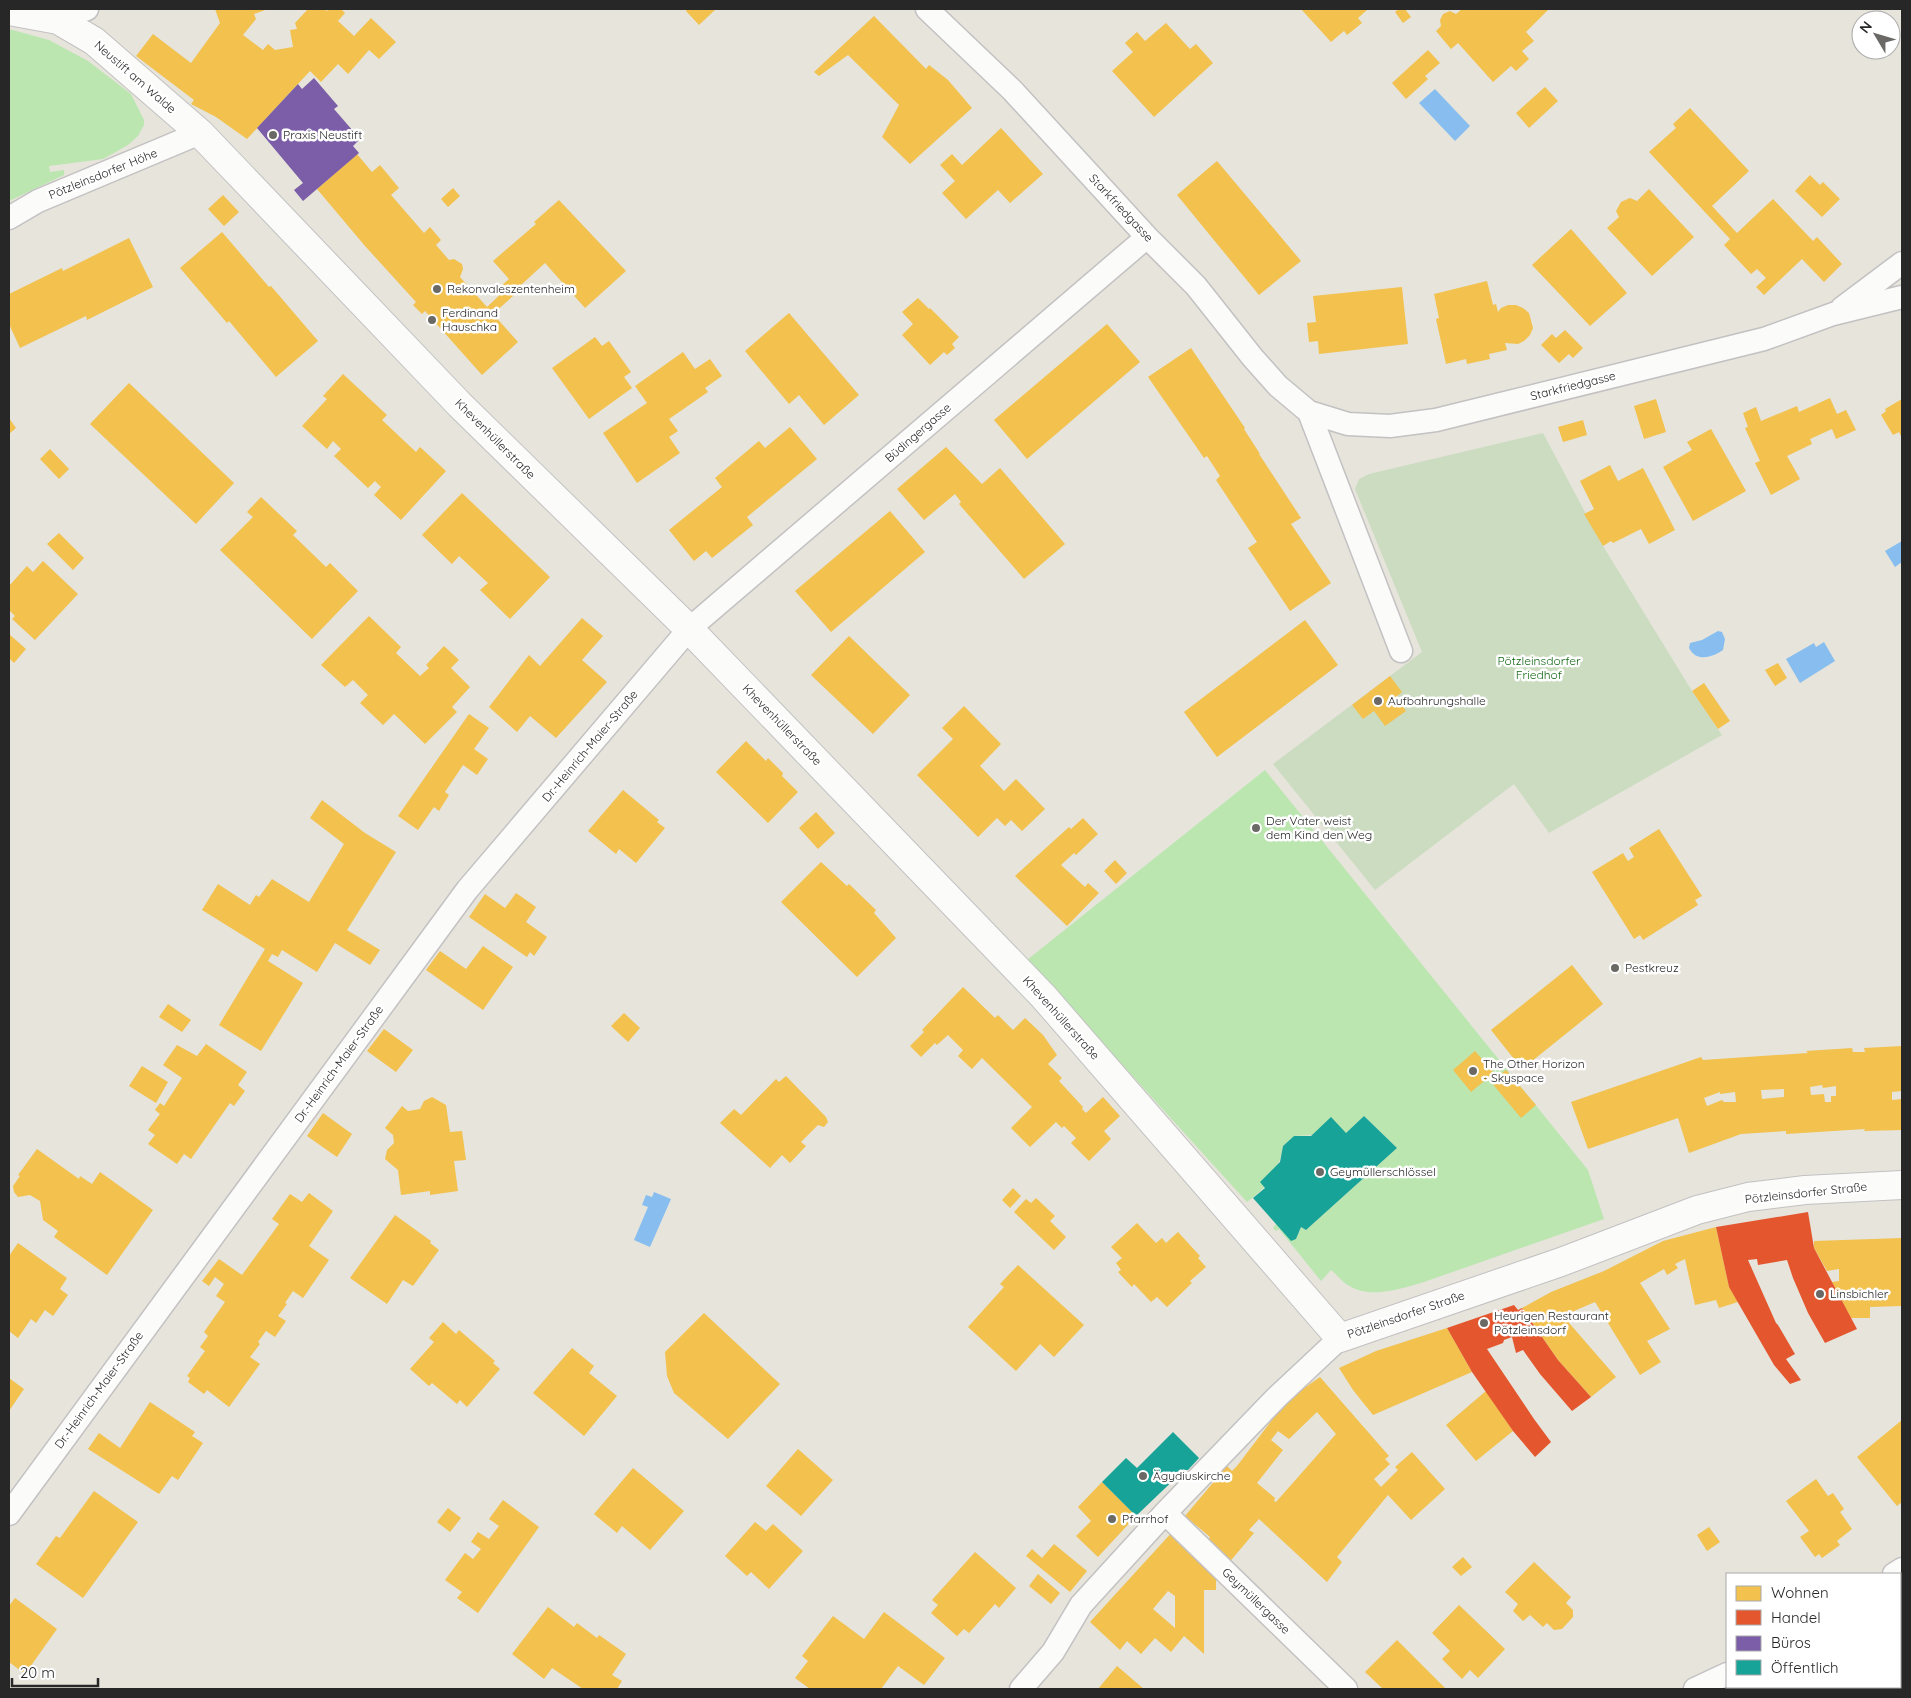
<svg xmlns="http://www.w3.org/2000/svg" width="1911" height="1698" font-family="Quicksand,sans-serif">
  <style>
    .green { fill: #bbe6b0 }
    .cemetery { fill: #ccdcc1 }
    .water { fill: #87beef }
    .homes { fill: #f2c14e; fill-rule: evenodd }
    .shops { fill: #e4572e }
    .offices { fill: #7b5ea7 }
    .public { fill: #17a398 }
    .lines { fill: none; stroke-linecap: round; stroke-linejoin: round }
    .minor-casing { stroke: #c3c1c2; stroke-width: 25 }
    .tertiary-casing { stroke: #c3c1c2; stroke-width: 30 }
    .minor { stroke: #fbfbfa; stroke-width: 22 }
    .tertiary { stroke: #fbfbfa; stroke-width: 28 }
    .poi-dot { fill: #6a6966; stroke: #fff; stroke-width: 2 }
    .labels { text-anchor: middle; stroke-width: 5; stroke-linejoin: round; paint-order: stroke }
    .street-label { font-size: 12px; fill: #272727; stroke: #fff }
    .poi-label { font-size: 12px; fill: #272727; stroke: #fff; text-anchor: start }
    .park-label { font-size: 12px; fill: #136714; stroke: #fff }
  </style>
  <rect width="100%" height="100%" fill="#e6e4db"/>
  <path class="green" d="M9,29l40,11 39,21 43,33 13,26v5l-6,11 -10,9 -25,14 -54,7 1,6 14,-2v5l-55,26z
    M1265,770l323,400 16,49 -180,63c-25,7 -55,18 -78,2 -5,-4 -10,-10 -15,-14l-10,11 -42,-52 -3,2 -3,-3 3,-4 15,16 5,-1 5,-12 5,3 91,-82 -33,-32 -18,17 -52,3 -11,10c-4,25 -15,41 -36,56l-220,-242z
    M1902,1587v102h-186l11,-6v4h173v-98z"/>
  <path class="cemetery" d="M1543,433l60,113 89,145 30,44 -173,98 -35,-49 -139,106 -102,-126 149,-112 -67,-163 4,-10 10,-5z"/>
  <path class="water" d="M1435,89l35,37 -15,15 -36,-38z
    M1902,541v21l-7,5 -10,-16z
    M1718,631l4,1 3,7 -2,11c-12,8 -27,12 -34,-2l1,-5 12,-3z
    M1824,642l11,19 -35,22 -14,-24 28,-16 2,4z
    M654,1192l17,7 -21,48 -16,-7 14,-33 -6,-2 4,-10 6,2z"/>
  <path class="homes" d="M215,9h53l-14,5 2,5 -13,16 20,15 5,-6 7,6 18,-3 -3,-17 7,-1 -2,-6 13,-14h16l3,2 2,-2h12l4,4 -7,8 16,15 17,-18 25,24 -17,17 -10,-9 -21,24 -10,-10 -17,18 -11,-11 -63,68 -31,-22 -25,-13 3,-4 -58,-44 17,-22 38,29 29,-40z
    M687,9h29l-17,16 -13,-14z
    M1301,9h67l-10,9 4,5 -15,12 -3,-4 -13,11z
    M1399,9h6l6,8 -8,6 -8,-11z
    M1462,9h87l-23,23 8,9 -12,10 7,8 -13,12 -5,-5 -18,16 -35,-39 -7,6 -15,-18 5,-5 -1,-6 3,-6 7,-3 6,3z
    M874,16l52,53 3,-4 19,15 24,28 -62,56 -28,-27 17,-32 -51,-50 -29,21 -5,-4z
    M1166,23l24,26 6,-5 17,19 -59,54 -42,-46 21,-19 -8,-9 12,-11 8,9z
    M1428,50l12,13 -15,13 3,3 -22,20 -14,-16z
    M1545,87l13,14 -29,27 -13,-15z
    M1690,108l59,63 -37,35 25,27 36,-34 40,42 4,-4 25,27 -18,18 -22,-23 -38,36 -8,-8 10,-9 -9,-9 -6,5 -27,-29 6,-6 -81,-87 27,-24 -3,-4z
    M1001,128l42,46 -33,29 -12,-13 -32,29 -24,-26 13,-12 -15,-16 12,-11 10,11z
    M357,154l15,18 8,-7 19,23 -8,7 33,38 6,-6 11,13 -5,5 13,15 5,-1 8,5 1,5 -3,8 27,30 18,-17 -4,-4 8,-7 -16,-18 43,-37 -2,-2 25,-22 67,71 -41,37 -40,-45 -24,22 2,2 -30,27 25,28 -36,33 -57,-64 -3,3 -9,-9 3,-3 -51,-56 -48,-57z
    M1217,161l84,100 -42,34 -82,-100z
    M1810,175l10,10 3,-3 17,17 -18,18 -27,-26z
    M453,188l7,8 -12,11 -7,-8z
    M1649,189l45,48 -42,39 -45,-48 12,-11 -3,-6 5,-9 9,-4 7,3z
    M223,195l16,17 -15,14 -16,-17z
    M1571,229l56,64 -37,33 -58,-61z
    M222,232l47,55 2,-1 47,55 -42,36 -47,-56 -2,2 -47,-55z
    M129,238l24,49 -66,33 -1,-4 -66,32 -11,-24v-30l53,-26 1,3z
    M1487,281l6,24 3,-1 2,8 3,-4 7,-3h8l7,3 6,5 4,15 -3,7 -6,6 -6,3 -13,-1 2,7 -18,4 1,5 -23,5 -1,-5 -20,5 -10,-45 3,-1 -5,-24z
    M1402,287l6,57 -89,10 -1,-13 -9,1 -2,-19 9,-1 -3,-26z
    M918,298l11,11 1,-1 29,29 -7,7 3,4 -8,7 -3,-3 -14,13 -28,-30 11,-11 -11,-12z
    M789,313l70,82 -35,30 -25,-30 -10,9 -44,-53z
    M1107,324l33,38 -113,97 -33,-39z
    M1565,330l18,18 -10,10 -4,-4 -10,9 -18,-18 11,-11 4,4z
    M595,337l7,9 7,-5 22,31 -7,5 8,11 -43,31 -37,-51z
    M1191,348l54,80 -1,1 16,25h-1l42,64 -10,6 40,59 -41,28 -42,-63 9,-6 -41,-62 4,-4 -13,-20 -3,2 -56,-81z
    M683,352l12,17 15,-10 12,17 -17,12 3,4 -39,27 9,12 -9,6 11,16 -43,30 -34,-50 44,-30 -12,-17z
    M343,374l44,41 -5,5 34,32 4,-5 26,24 -45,49 -27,-25 7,-8 -6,-6 -7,7 -34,-32 7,-7 -8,-8 -6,8 -25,-23 25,-27 -4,-3z
    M129,383l105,100 -38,41 -106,-100z
    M1830,398l7,16 9,-4 10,20 -20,9 -4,-10 -22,10 2,5 -25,12 13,23 -29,16 -16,-32 5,-2 -15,-33 3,-1 -5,-14 13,-6 5,14 36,-15 2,6z
    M1656,399l10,33 -22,7 -10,-33z
    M1902,399v39l-3,-6 -6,3 -12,-20 5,-4 -1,-2z
    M9,418l7,10 -7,6z
    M1583,420l4,15 -24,7 -5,-15z
    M790,427l27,32 -70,58 6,8 -41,33 -6,-7 -12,10 -25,-31 53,-43 -7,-9 44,-37 6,7z
    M1711,429l35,62 -53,30 -30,-54 29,-17 -5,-8z
    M946,447l36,37 18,-16 65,76 -41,35 -65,-75 2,-2 -6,-8 -31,26 -27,-31z
    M50,449l19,20 -10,10 -19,-20z
    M1610,465l8,16 25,-13 32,62 -26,14 -8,-15 -28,14 -2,-2 -8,5 -19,-32 10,-5 -14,-28z
    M462,493l88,84 -40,42 -30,-29 8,-7 -29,-27 -7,8 -30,-29z
    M261,497l36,34 -4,4 3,3 30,29 4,-4 28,28 -46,48 -92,-89 33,-33 -6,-5z
    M890,511l35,41 -94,80 -36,-41z
    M59,533l25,25 -11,12 -26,-26z
    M43,561l35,33 -43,46 -23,-21 3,-3 -6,-6v-24l18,-20 6,6z
    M369,616l32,31 -5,6 24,23 9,-8 -3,-3 18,-19 15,14 -8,8 19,19 -18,20 5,5 -32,32 -31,-30 -11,11 -23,-22 8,-8 -15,-15 -8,7 -24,-22z
    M582,618l21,18 -21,24 25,22 -51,56 -26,-22 -13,16 -28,-25 40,-52 11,11z
    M1305,620l33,45 -121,92 -33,-45z
    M9,634l17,15 -12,14 -5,-5z
    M849,636l61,59 -37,39 -62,-59z
    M1778,663l9,15 -12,8 -10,-16z
    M1390,676l12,16 -6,5 10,14 -21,15 -11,-15 -11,8 -11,-14z
    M1704,683l26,38 -12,8 -26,-38z
    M964,706l37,38 -21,22 24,25 12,-12 29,30 -23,22 -11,-11 -6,6 -8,-8 -19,19 -61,-62 36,-36 -11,-11z
    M469,714l20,14 -15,21 14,10 -11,16 -14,-10 -18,27 4,3 -10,16 -5,-4 -16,23 -20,-14z
    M746,741l20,20 2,-3 15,15 -1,3 16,16 -30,31 -52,-51z
    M623,790l36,30 -2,2 8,6 -29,35 -17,-14 -3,5 -28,-23z
    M322,800l43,33 31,19 -49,78 33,20 -10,15 -35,-22 -18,29 -35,-22 -4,7 -6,-3 -4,7 35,22 -42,68 -42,-26 46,-76 -63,-39 16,-26 32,21 6,-10 3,2 13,-18 37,23 35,-58 -34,-26z
    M816,812l19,21 -17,16 -19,-21z
    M1083,818l15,16 -22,21 -2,-2 -13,12 24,22 3,-4 11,10 -32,33 -52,-50 54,-49 2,2z
    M1659,829l43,67 -7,4 3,5 -55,35 -3,-5 -6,4 -42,-67 31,-19 5,8 6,-4 -5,-9z
    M1115,860l12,13 -11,11 -12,-13z
    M821,862l26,24 2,-2 27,26 -2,3 22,25 -39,39 -76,-75z
    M516,893l20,14 -10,15 21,15 -13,19 -4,-4 -3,5 -58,-40 16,-23 20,14z
    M483,946l30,21 -30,43 -57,-40 14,-19 26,18z
    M1572,965l31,39 -81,65 -31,-39z
    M963,987l32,31 3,-3 15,15 12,-12 18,17 14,20 -9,9 14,14 -3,3 24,26 -1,2 4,4 17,-16 17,19 -16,15 7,8 -22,22 -18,-18 5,-5 -12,-12 -2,2 -6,-6 -26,25 -19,-19 21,-21 -50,-49 -10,11 -14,-13 5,-6 -15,-15 -11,10 -2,-2 -14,14 -11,-11 14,-14 -2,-2z
    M168,1004l23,16 -9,12 -23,-15z
    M624,1013l16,15 -12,14 -17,-16z
    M384,1029l29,21 -17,22 -29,-21z
    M206,1044l41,28 -9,13 7,6 -11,15 -4,-3 -39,56 -7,-5 -7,10 -29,-20 7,-9 -7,-5 12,-16 -5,-4 5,-7 4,3 18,-28 -19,-13 14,-20 20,11z
    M1902,1046v45l-10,1v8l10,-1v31l-38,1 1,-2 -79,5v-3l-45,3 -52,19 -11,-35 -90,31 -17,-47 130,-45 2,3 105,-7 -2,-2 46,-3 1,4h12l-1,-4zM1822,1085l1,3 13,-2v10h-5v6h-6l-1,-8 -13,1 -1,-8zM1784,1089v8l-22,2 -1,-9zM1720,1092v2l15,-2 1,10h-12l-2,-2 -15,6 -3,-8z
    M1475,1051l19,22 -23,19 -18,-22z
    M142,1066l26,16 -12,21 -27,-17z
    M1506,1070l30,35 -15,13 -30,-36z
    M786,1076l40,41 2,5 -4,5 -6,-2 -17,17 5,4 -16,17 -8,-8 -12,13 -50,-45 14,-14 7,6 35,-36 3,3z
    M432,1097l14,8 4,27 12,-1 4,29 -12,1 4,30 -28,4v-4l-29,4 -3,-25 -13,-11 2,-9 7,-7 -1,-8 -8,-7 17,-22 6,5 12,-2 4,-8z
    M323,1113l29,21 -15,23 -30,-21z
    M37,1149l42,30 1,-3 12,8 8,-12 53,38 -46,65 -53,-38 4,-6 -15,-11 -3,-19 -10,-6 -12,2 -4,-5 -1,-6 7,-10 -2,-1z
    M1013,1188l8,8 -11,12 -8,-8z
    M309,1193l24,18 -24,35 20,14 -26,38 -10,-7 -8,12 2,1 -9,12 8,5 -11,16 -9,-6 -8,11 2,2 -10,13 10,7 -31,43 -22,-17 -3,4 -16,-12 2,-4 -3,-2 18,-25 -5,-4 8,-11 -4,-4 21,-30 -9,-6 8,-12 -9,-7 -6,9 -7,-5 17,-22 23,16 37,-51 -7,-5 18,-25 12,8z
    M1036,1198l19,18 -5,5 16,16 -12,13 -40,-38 12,-13 5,4z
    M395,1215l36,26 -1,2 9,7 -26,36 -10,-6 -16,24 -37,-26z
    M1137,1223l19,20 6,-5 4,5 12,-11 22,24 -2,2 8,9 -16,14 2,2 -25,24 -10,-10 -6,5 -17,-18 -2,3 -14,-15 3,-2 -5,-7 6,-5 -11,-11z
    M1716,1227l13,60 9,15 -19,6 -3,-8 -21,5 -10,-46 -10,5 3,4 -11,7 -3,-6 -24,14 30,46 -23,12 14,21 -21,13 -45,-73 -28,12 -2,-2 -2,4 53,61 -25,20 -33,-37 -36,-52 29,-16 53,-21 59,-30z
    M1902,1238v68l-32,1v11h-19l-19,-36 7,-1v-12l-12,2 -13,-23v-7z
    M18,1243l49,35 -7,11 8,6 -15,21 -8,-6 -9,13 -5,-4 -13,19 -9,-7v-75z
    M1018,1265l66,60 -30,32 -14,-13 -24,27 -48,-44 36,-40 -4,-3z
    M704,1313l76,71 -52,55 -54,-46 -7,-17 -2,-24z
    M443,1322l13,12 3,-4 36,31 -2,2 7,6 -33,38 -7,-7 -3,4 -25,-21 -3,3 -19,-17 24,-27 -5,-4z
    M1447,1328l25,44 -99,43 -20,-25 -14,-22 37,-17z
    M572,1348l22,18 -5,7 28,23 -33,40 -51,-43z
    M1320,1377l69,79 -4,3 5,5 -16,15 7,8 17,-17 -3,-3 17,-15 33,37 -34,31 -23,-25 -51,62 5,5 -15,20 -68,-63 -10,11 5,3 -27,32 -22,-20 5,-8 -25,-21 42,-50 5,5 5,-5 38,-50 25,-25zM1317,1412l19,22 -60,68 -2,-1 1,-3 -18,-15 26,-33 -12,-10 7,-9 11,8z
    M9,1378l15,11 -15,22z
    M1486,1391l27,40 -37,30 -30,-36z
    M150,1402l45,30 -3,4 11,7 -25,37 -6,-4 -13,18 -71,-45 11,-16 21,15z
    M1902,1420v82l-5,4 -40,-49z
    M798,1449l35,31 -32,36 -35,-30z
    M633,1468l51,43 -34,39 -28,-24 -5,7 -23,-19z
    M1816,1479l12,17 5,-3 11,16 -4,3 12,17 -15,12 3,4 -18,13 -3,-4 -4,3 -15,-20 9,-6 -23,-30z
    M1102,1482l34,34 -38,41 -22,-21 15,-15 -13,-14z
    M94,1491l44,31 -55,76 -47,-34 20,-28 4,2z
    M503,1500l36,27 -61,86 -21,-15 5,-6 -17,-12 20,-27 8,6 8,-10 -10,-7 7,-10 11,7 10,-13 -10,-7z
    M448,1508l13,10 -11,14 -13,-10z
    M755,1522l11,9 7,-7 30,27 -34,38 -18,-17 -4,4 -22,-20z
    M1709,1527l11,15 -13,9 -10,-16z
    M1174,1530l42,43v17h-12v64l-20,-18 -13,16 -16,-14 -14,16 -14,-13 -7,9 -30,-28zM1168,1591l7,5v32l-22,-19z
    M1054,1544l33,27 -17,21 -44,-36 6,-7 10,9z
    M975,1552l41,36 -17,20 -4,-4 -26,29 -5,-4 -7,7 -26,-23 7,-8 -6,-5z
    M1463,1557l9,10 -11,9 -9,-9z
    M1534,1562l37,35 -5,6 7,7v7l-11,12 -8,1 -7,-7 -4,4 -13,-12 -7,6 -10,-10 5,-7 -13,-12z
    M1038,1574l22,19 -9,11 -22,-18z
    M15,1598l42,31 -32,45 -16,-12v-56z
    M1459,1605l46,44 -27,29 -8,-8 -8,9 -20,-20 8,-8 -18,-18z
    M548,1607l26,20 3,-4 20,15 2,-3 27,19 -14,21 10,6 -5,8h-34l-31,-21 -8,11 -32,-25z
    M884,1612l61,46 -21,27 -26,-19 -17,23h-71l-15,-11 13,-17 -6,-5 31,-40 31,23z
    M1397,1640l49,49h-63l-18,-17z
    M1117,1666l27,23h-46z"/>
  <path class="shops" d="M1808,1212l6,36 43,81 -32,14 -17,-30 -15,-35 -6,-18 -29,5 -1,-6 -9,1 28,63 2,2 17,29 -9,5 15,21 -11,4 -16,-19 -45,-78 -13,-60z
    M1514,1305l4,5 4,-2 36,52 33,37 -19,14 -32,-37 -17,-24 -7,3 -4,-16 -8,3 -1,3 -16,6 47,70 17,23 -16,15 -22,-26 -41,-59 -25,-44z"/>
  <path class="offices" d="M314,78l24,28 -4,3 26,30 -7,7 6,7 -56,48 -9,-11 9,-7 -46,-55 41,-44 4,5z"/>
  <path class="public" d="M1364,1116l33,32 -91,82 -5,-3 -5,12 -5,2 -38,-43 12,-10 -5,-6 20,-20 3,-16 11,-10h17l20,-19 15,16z
    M1173,1432l26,26 -11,12h-4l-48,46 -34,-34 24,-24 11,10z"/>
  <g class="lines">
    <defs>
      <path id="minor" d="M927,9l85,81 135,147 49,49 57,72 25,28 31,26 39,12 42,2 46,-6 328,-81 69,-25 69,-17
        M58,20l29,-11
        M9,218l29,-17 162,-68
        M1842,308l60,-45
        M1309,412l92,239
        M1165,1513l181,176
        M9,1514l458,-624 222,-261 458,-392
        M1894,1574l8,-5
        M1021,1689l32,-37 28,-47 84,-92 112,-116 63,-59
        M1695,1689l32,-15"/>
      <path id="tertiary" d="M9,11l49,9 36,21 106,92 260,272 229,224 354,367 297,342 221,-76 136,-52 51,-13 57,-7 97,-5"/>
    </defs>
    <use href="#minor" class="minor-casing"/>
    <use href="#tertiary" class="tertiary-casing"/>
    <use href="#minor" class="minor"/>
    <use href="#tertiary" class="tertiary"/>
  </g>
  <g class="poi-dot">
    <circle cx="273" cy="135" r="5"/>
    <circle cx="437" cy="289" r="5"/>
    <circle cx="432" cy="320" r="5"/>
    <circle cx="1378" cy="701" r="5"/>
    <circle cx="1256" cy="828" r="5"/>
    <circle cx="1615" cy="968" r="5"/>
    <circle cx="1473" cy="1071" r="5"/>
    <circle cx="1320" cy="1172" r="5"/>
    <circle cx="1820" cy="1294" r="5"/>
    <circle cx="1484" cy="1323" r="5"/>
    <circle cx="1143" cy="1476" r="5"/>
    <circle cx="1112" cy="1519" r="5"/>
  </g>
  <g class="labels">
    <g class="street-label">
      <text transform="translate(135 77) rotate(41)" y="4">Neustift am Walde</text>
      <text transform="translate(103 174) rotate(-22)" y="4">Pötzleinsdorfer Höhe</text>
      <text transform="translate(1121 208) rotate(47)" y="4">Starkfriedgasse</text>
      <text transform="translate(1573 386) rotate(-14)" y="4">Starkfriedgasse</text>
      <text transform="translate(918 433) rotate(-41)" y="4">Büdingergasse</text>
      <text transform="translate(495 439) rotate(45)" y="4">Khevenhüllerstraße</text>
      <text transform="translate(782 725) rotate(46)" y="4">Khevenhüllerstraße</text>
      <text transform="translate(590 746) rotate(-50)" y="4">Dr.-Heinrich-Maier-Straße</text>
      <text transform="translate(1061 1018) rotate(48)" y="4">Khevenhüllerstraße</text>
      <text transform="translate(339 1064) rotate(-54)" y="4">Dr.-Heinrich-Maier-Straße</text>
      <text transform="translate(1806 1193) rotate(-6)" y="4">Pötzleinsdorfer Straße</text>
      <text transform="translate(1406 1315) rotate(-19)" y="4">Pötzleinsdorfer Straße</text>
      <text transform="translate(99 1390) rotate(-54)" y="4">Dr.-Heinrich-Maier-Straße</text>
      <text transform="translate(1256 1601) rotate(44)" y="4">Geymüllergasse</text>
    </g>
    <g class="poi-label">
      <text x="283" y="139">Praxis Neustift</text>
      <text x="447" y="293">Rekonvaleszentenheim</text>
      <text x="442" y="317">Ferdinand<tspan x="442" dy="14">Hauschka</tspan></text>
      <text x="1388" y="705">Aufbahrungshalle</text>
      <text x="1266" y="825">Der Vater weist<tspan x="1266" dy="14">dem Kind den Weg</tspan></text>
      <text x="1625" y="972">Pestkreuz</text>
      <text x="1483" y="1068">The Other Horizon<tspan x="1483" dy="14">- Skyspace</tspan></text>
      <text x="1330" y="1176">Geymüllerschlössel</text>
      <text x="1830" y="1298">Linsbichler</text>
      <text x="1494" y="1320">Heurigen Restaurant<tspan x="1494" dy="14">Pötzleinsdorf</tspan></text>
      <text x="1153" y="1480">Ägydiuskirche</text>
      <text x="1122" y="1523">Pfarrhof</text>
    </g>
    <g class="park-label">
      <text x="1539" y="665">Pötzleinsdorfer<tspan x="1539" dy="14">Friedhof</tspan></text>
    </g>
  </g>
  <rect width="1911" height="1698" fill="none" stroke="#272727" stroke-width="20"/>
  <rect x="1726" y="1573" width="175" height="115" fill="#ffffff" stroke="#a9a9a9"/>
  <rect x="1736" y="1586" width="25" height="15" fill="#f2c14e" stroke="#a9a9a9"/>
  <text x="1771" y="1598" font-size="15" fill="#272727">Wohnen</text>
  <rect x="1736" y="1610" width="25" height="15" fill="#e4572e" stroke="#a9a9a9"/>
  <text x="1771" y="1623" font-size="15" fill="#272727">Handel</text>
  <rect x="1736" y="1636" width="25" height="15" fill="#7b5ea7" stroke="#a9a9a9"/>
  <text x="1771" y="1648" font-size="15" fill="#272727">Büros</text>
  <rect x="1736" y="1660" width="25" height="15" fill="#17a398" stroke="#a9a9a9"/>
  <text x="1771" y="1673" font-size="15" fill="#272727">Öffentlich</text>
  <g transform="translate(1876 35) rotate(308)"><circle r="24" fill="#ffffff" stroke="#a9a9a9"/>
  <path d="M0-4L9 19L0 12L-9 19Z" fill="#6a6966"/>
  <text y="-8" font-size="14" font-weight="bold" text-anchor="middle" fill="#272727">N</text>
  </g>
  <path d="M12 1678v8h86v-8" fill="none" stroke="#272727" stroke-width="2.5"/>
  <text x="20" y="1678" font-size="15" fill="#272727" stroke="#ffffff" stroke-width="4" paint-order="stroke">20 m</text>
</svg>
